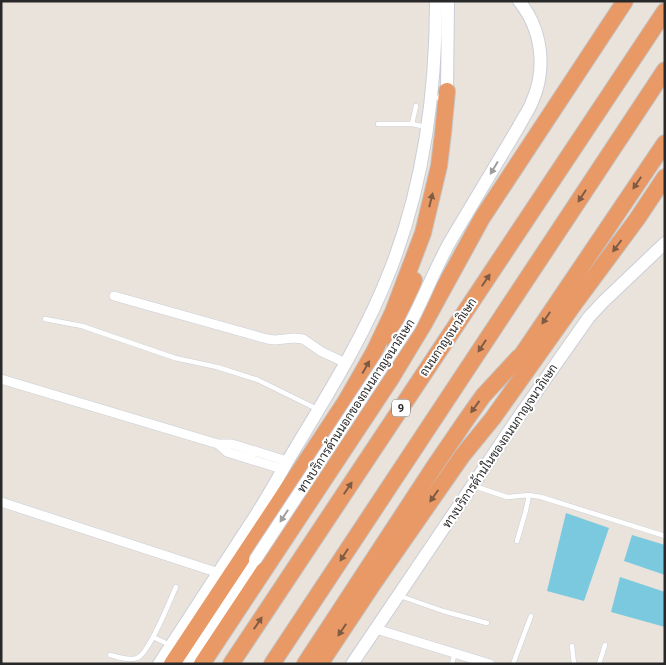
<svg xmlns="http://www.w3.org/2000/svg" width="666" height="665" font-family="Roboto,Sarabun,sans-serif">
  <style>
    .water { fill: #7bc9df }
    .lines { fill: none; stroke-linecap: round; stroke-linejoin: round }
    .lane-casing { stroke: #caced8; stroke-width: 5.5 }
    .street-casing { stroke: #caced8; stroke-width: 10 }
    .secondary-casing { stroke: #caced8; stroke-width: 14 }
    .highway-casing { stroke: #c3c3c3; stroke-width: 18 }
    .lane { stroke: #fff; stroke-width: 4.5 }
    .street { stroke: #fff; stroke-width: 9 }
    .secondary { stroke: #fff; stroke-width: 12 }
    .highway { stroke: #e99966; stroke-width: 16 }
    .secondary-bridge-casing { stroke: #caced8; stroke-width: 14; stroke-linecap: butt }
    .secondary-bridge { stroke: #fff; stroke-width: 12 }
    .oneway { fill: #9e9e9e }
    .oneway2 { fill: #7f5b44 }
    .labels { text-anchor: middle; stroke-width: 4; stroke-linejoin: round; paint-order: stroke }
    .shield { fill: #fff; stroke: #686868; stroke-width: 1 }
    .shield-label { font-size: 11px; font-weight: bold; fill: #282828 }
    .street-label { font-size: 12px; fill: #282828; stroke: #fff }
  </style>
  <rect width="100%" height="100%" fill="#e9e3dc"/>
  <path class="water" d="M566,513l43,15 -25,73 -37,-10z
    M632,535l33,10v30l-41,-14z
    M620,577l45,15v35l-54,-15z"/>
  <g class="lines">
    <defs>
      <path id="lane" d="M378,124h34l14,3
        M412,124l4,-18
        M45,319l37,7 93,32 42,9 41,13 59,29
        M474,486l33,11 22,-2 12,2 124,39
        M517,541l9,-31 3,-15
        M400,596l43,15 44,12
        M153,637l17,8
        M572,646l2,18
        M110,655c9,2 19,6 27,3 12,-4 33,-58 39,-71
        M452,664l3,-11
        M513,664l18,-48
        M599,664l6,-19"/>
      <path id="street" d="M114,296l153,43 8,1 19,-2 9,1 19,13 24,11
        M1,379l217,65h14l55,17
        M218,444l9,8 55,17
        M1,502l218,71
        M376,629l114,35"/>
      <path id="secondary" d="M519,1c23,28 28,68 13,101 -3,8 -9,16 -13,24
        M443,98l4,-7 1,-90
        M159,664c32,-50 65,-99 97,-149 14,-22 26,-45 40,-68 35,-58 71,-116 95,-179 33,-85 45,-177 45,-267
        M187,664l68,-104
        M352,664l168,-249 69,-98 14,-15 62,-59"/>
      <path id="highway" d="M395,343l8,-17 11,-46
        M515,365l150,-222
        M172,664l174,-263 28,-49 19,-40 30,-79 16,-67 4,-33 4,-42
        M202,664l188,-284 35,-58 57,-104 143,-217
        M231,664l434,-653
        M272,664l393,-594
        M305,664l129,-197 32,-47 17,-24 36,-39
        M320,664l53,-80 89,-128 31,-38 81,-114 63,-85 28,-42"/>
    </defs>
    <use href="#lane" class="lane-casing"/>
    <use href="#street" class="street-casing"/>
    <use href="#secondary" class="secondary-casing"/>
    <use href="#highway" class="highway-casing"/>
    <use href="#lane" class="lane"/>
    <use href="#street" class="street"/>
    <use href="#secondary" class="secondary"/>
    <use href="#highway" class="highway"/>
    <defs>
      <path id="secondary-bridge" d="M255,560l154,-234c15,-28 26,-58 42,-86l68,-114"/>
    </defs>
    <use href="#secondary-bridge" class="secondary-bridge-casing"/>
    <use href="#secondary-bridge" class="secondary-bridge"/>
  </g>
  <defs><path id="oneway-solid" d="M-6-.8H1V-3.2L6.5 0L1 3.2V.8H-6Z" transform="scale(1.25)"/></defs>
  <g class="oneway">
    <use href="#oneway-solid" transform="translate(494 168) rotate(121)"/>
    <use href="#oneway-solid" transform="translate(284 516) rotate(123)"/>
  </g>
  <g class="oneway2">
    <use href="#oneway-solid" transform="translate(637 183) rotate(124)"/>
    <use href="#oneway-solid" transform="translate(582 196) rotate(123)"/>
    <use href="#oneway-solid" transform="translate(431 200) rotate(-76)"/>
    <use href="#oneway-solid" transform="translate(617 246) rotate(127)"/>
    <use href="#oneway-solid" transform="translate(486 280) rotate(-56)"/>
    <use href="#oneway-solid" transform="translate(546 318) rotate(124)"/>
    <use href="#oneway-solid" transform="translate(482 346) rotate(123)"/>
    <use href="#oneway-solid" transform="translate(366 367) rotate(-61)"/>
    <use href="#oneway-solid" transform="translate(475 407) rotate(126)"/>
    <use href="#oneway-solid" transform="translate(348 488) rotate(-56)"/>
    <use href="#oneway-solid" transform="translate(434 496) rotate(125)"/>
    <use href="#oneway-solid" transform="translate(344 555) rotate(123)"/>
    <use href="#oneway-solid" transform="translate(258 623) rotate(-56)"/>
    <use href="#oneway-solid" transform="translate(342 630) rotate(124)"/>
  </g>
  <g class="labels">
    <rect class="shield" x="392" y="399.5" width="18" height="17" rx="4"/>
    <g class="shield-label">
      <text x="401" y="412">9</text>
    </g>
    <g class="street-label">
      <text transform="translate(448 337) rotate(-56)" y="4">ถนนกาญจนาภิเษก</text>
      <text transform="translate(356 406) rotate(-57)" y="4">ทางบริการด้านนอกของถนนกาญจนาภิเษก</text>
      <text transform="translate(500 446) rotate(-56)" y="4">ทางบริการด้านในของถนนกาญจนาภิเษก</text>
    </g>
  </g>
  <rect width="666" height="665" fill="none" stroke="#282828" stroke-width="5"/>
</svg>
